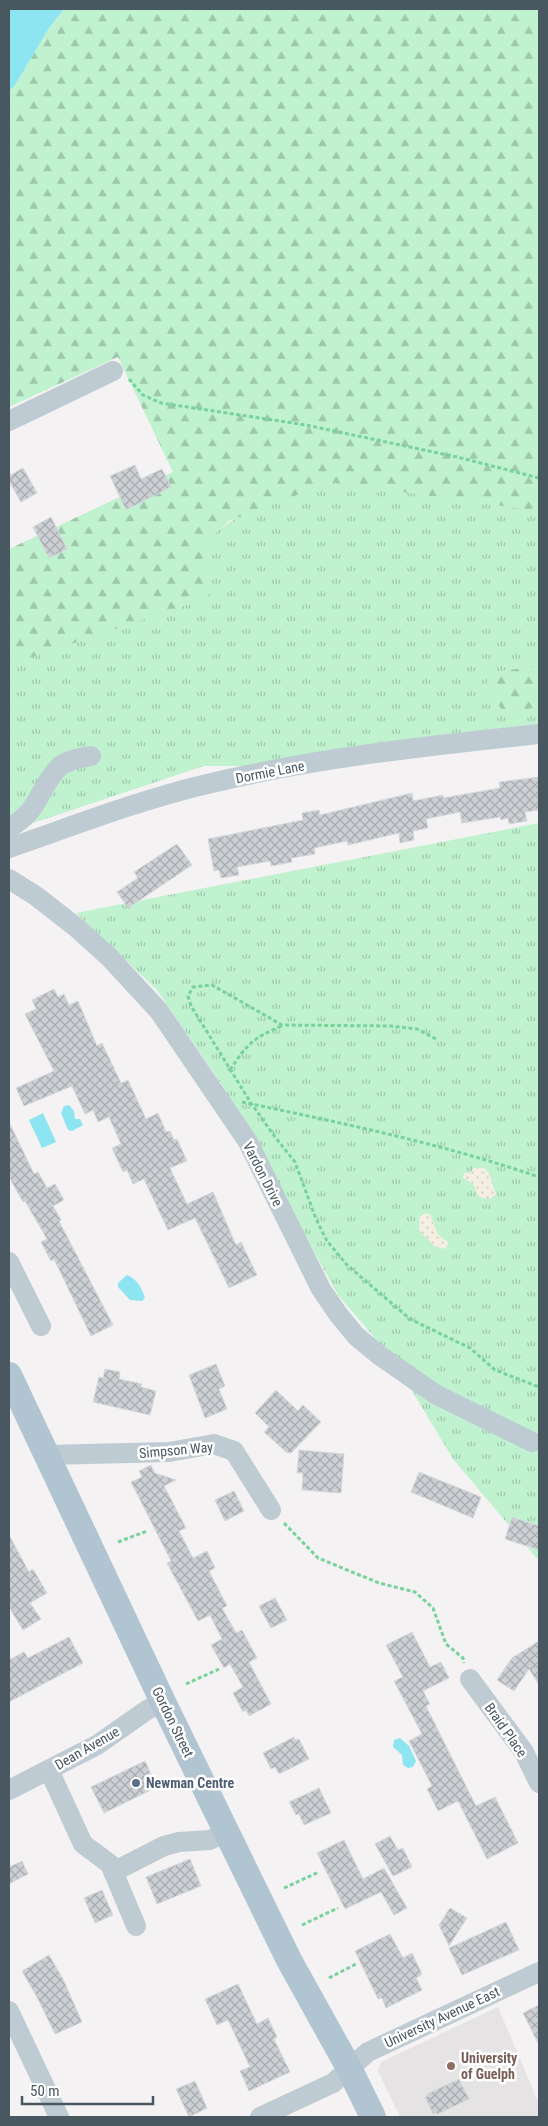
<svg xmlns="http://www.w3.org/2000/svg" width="548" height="2126" font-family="'Roboto Condensed',sans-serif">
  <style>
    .education { fill: #e5e3e4 }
    .grass { fill: url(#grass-tufts) }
    .forest { fill: url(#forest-firs) }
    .sand { fill: url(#sand-dots) }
    .water { fill: #8ce5f0 }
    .building { fill: url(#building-cross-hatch); stroke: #d6d9dd }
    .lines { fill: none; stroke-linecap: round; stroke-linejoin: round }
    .path { stroke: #77d29c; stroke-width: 3; stroke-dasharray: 4 2.5; stroke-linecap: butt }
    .minor { stroke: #bfcbd2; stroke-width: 20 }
    .major { stroke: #b1c4d1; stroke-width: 26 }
    .service-dot { fill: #5c6f8a; stroke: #fff; stroke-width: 2 }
    .education-dot { fill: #8d6e63; stroke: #fff; stroke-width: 2 }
    .labels { text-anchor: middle; stroke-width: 5; stroke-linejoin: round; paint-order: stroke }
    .street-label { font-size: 14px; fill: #495761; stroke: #fff }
    .service-label { font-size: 14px; font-weight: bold; fill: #4e5e75; stroke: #fff; text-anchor: start }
    .education-label { font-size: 14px; font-weight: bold; fill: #785e54; stroke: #fff; text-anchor: start }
  </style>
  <defs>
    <pattern id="grass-tufts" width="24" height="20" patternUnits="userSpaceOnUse" patternTransform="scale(1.25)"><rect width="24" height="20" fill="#c0f2cf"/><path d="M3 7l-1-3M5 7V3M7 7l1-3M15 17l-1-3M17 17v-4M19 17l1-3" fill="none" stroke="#9ec7ab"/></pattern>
    <pattern id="forest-firs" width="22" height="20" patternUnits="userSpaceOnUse" patternTransform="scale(1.25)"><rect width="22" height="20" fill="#c0f2cf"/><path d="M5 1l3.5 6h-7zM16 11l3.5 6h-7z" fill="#9ec7ab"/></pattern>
    <pattern id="sand-dots" width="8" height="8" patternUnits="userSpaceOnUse" patternTransform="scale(1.25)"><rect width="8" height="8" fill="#f5eee3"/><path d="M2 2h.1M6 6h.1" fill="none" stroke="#d4cec5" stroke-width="1.8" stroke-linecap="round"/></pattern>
    <pattern id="building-cross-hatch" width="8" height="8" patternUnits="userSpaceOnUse" patternTransform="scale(1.25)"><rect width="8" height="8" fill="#ccd0d4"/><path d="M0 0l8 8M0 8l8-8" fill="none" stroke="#a8acaf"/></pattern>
  </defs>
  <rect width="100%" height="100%" fill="#f4f2f2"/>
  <path class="education" d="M498,2007l39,92h2v18h-139l-22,-46 3,-9z"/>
  <path class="grass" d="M350,445l189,33v250l-243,38h-92l-195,65v-173l198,-121z
    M539,823v738l-86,-102 -60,-100 -55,-64 -116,-210 -65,-95 -81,-77z"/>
  <path class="forest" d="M64,9h475v502l-208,-29 -102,39 -22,20 3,56 -201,68v-116l164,-77 -55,-115 -109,50v-316l6,-6 34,-57z
    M539,666v41l-36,6 -16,-31 4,-10z"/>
  <path class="sand" d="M474,1168h10l5,5 7,21 -4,4c-15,3 -15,-5 -19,-15l-10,-5 1,-5h6z
    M427,1213l4,3 7,19 10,7 -2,7 -12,-3 -15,-16 1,-14z"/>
  <path class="water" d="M9,9h55l-15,19 -34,57 -6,6z
    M69,1105l5,6 1,8h5l3,6 -11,6 -4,-1 -7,-17 3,-7z
    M43,1113l13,29 -14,6 -13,-28z
    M127,1275c10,4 15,13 18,23l-3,3 -12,-1 -12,-13v-4z
    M400,1738l9,8 7,15 -3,6 -5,1 -5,-3 -1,-10 -9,-8 1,-7z"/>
  <path class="building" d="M135,465l6,14 21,-10 9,18 -45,23 -16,-34z
    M23,468l14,25 -16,9 -12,-21v-5z
    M51,517l16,32 -18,9 -16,-31z
    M539,777v33l-14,2 2,9 -18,3 -1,-6 -7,2 -1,-3 -38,6 -2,-11 -34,7 2,9 -15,3 1,9 -14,3 -1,-10 -51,12 -1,-4 -33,7 1,6 -24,4 1,4 -21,4 -1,-5 -33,6 2,8 -18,3 -2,-8 -5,1 -6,-32 95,-19 -1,-7 17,-3 1,5 92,-22 1,8 30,-6v3l57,-10 -1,-6z
    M177,844l15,21 -64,43 -11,-16 21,-14 -4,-6z
    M54,989l4,8 6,-3 5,11 9,-4 19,45 5,-3 19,40 7,-3 18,39 12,-6 8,19 4,-1 4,9 3,-1 10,22 -17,7 17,36 26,-12 23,53 5,-3 16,33 -28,13 -34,-70 -27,12 -24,-51 -11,5 -6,-14 -4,2 -11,-24 9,-4 -12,-27 -11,5 -5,-12 -8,4 -13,-28 -48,20 -8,-18 38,-17 -29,-57 11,-5 -4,-9z
    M9,1122l25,52 4,-2 9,16 8,-4 9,16 -11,6 8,14 -2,1 54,104 -22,11 -37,-77 -3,2 -10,-19 6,-3 -22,-38 -2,1 -14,-25z
    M216,1364l9,22 -6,3 8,20 -22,9 -16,-43z
    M105,1369l15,3 -1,7 23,5 -1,3 15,4 -6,24 -57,-13 6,-25 4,1z
    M276,1390l22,21 5,-6 18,17 -30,31 -5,-1 -22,-20 5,-5 -14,-14z
    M299,1450l45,4 -3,39 -39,-3 1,-17h-6z
    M151,1465l4,8 21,7 -12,6 22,42 -7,3 14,27 14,-7 8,17 -6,3 18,35 -5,2 14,25 6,-3 15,28 -8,4 22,42 -22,12 -3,-6 -3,2 -10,-19 10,-6 -13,-23 -6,4 -13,-23 11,-6 -12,-24 -12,6 -31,-58 4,-2 -40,-79 11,-5 -3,-6z
    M419,1472l62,25 -8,21 -62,-26z
    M234,1491l10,20 -19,10 -10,-21z
    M512,1517l27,9v24l-34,-11z
    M9,1535l20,37 4,-3 14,24 -17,10 11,16 -18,11 -14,-23z
    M275,1598l12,22 -16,8 -12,-22z
    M412,1632l18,35 11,-5 8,16 -26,13 7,13 -4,2 50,100 19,-9 23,46 -31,16 -29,-58 -20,10 -11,-22 5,-3 -23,-45 13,-7 -28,-53 9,-4 -17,-32z
    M69,1637l14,26 -74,39v-42l15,-8 4,6z
    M539,1641v44l-10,-16 -15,22 -17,-11 15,-22z
    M294,1737l1,3 4,-1 10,20 -30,15 -4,-7 -4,2 -8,-16z
    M145,1761l12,26 -53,26 -13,-26z
    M319,1788l12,25 -27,12 -5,-11 -3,1 -7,-13z
    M390,1836l8,14 5,-2 9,19 -19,9 -18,-32z
    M344,1840l19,39 21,-11 23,40 -13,7 -13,-23 -36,17 -28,-56z
    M190,1859l11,27 -44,18 -11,-27z
    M22,1861l6,13 -19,10v-17z
    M102,1890l11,25 -18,8 -11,-25z
    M450,1908l17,10 -18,28 -10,-21z
    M506,1922l13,28 -57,25 -13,-27z
    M390,1934l13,24 9,-5 10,21 -6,4 6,12 -36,18 -4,-10 -4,1 -23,-48z
    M49,1955l14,24 19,43 -27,12 -17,-35 -16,-28z
    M238,1984l19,40 11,-6 9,19 -3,2 16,33 -41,19 -9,-20 10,-4 -22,-47 -11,5 -12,-26z
    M539,2005v40l-16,-32z
    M459,2079l10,20 -31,15 -2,-1 -3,1 -8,-17 3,-1 -1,-2z
    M195,2081l12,27 -18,9 -13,-28z"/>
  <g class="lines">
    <path class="path" d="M129,379l14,16 18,8 145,22 151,32 82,21
      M436,1039l-19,-10 -27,-3 -108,-1 -70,-40 -19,2 -5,9 3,10 60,97 24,34 20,25 21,57 11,22 20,24 63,54 60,29 25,22 44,17
      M230,1070c17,-26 23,-32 52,-44
      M242,1102c100,21 201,42 297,75
      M284,1523l34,35 61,25 36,9 18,16 13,36 17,14 1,5
      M118,1542l29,-11
      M186,1684l33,-15
      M284,1888l35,-16
      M302,1925l36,-17
      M329,1978l27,-14"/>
    <path class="minor" d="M9,421l104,-50
      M9,828c31,-17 28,-37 49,-60 8,-8 22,-10 33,-12
      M9,848c64,-22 128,-47 194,-63 110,-27 224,-39 336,-51
      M9,879l27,17 41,32 32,29 50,54 89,131 73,147 17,25 18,22 23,19 56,39 97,48
      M9,1262l32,64
      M47,1455l122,-3 45,-8 20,7 37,59
      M470,1679l54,73 15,31
      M49,1770l34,74 27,20 26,62
      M9,1790l88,-45 50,-35 16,-8
      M113,1872l51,-26 15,-4 31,-2 17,-9
      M9,2011l50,106
      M260,2117l73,-34 35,-31 171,-80"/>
    <path class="major" d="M9,1375l154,327 126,258 60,108 24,49"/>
  </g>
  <circle class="service-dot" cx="136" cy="1783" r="5"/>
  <circle class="education-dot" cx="451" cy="2066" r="5"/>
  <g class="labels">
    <g class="street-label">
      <text transform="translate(270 772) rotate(-11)" y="5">Dormie Lane</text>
      <text transform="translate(263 1174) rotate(63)" y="5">Vardon Drive</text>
      <text transform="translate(176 1450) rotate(-5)" y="5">Simpson Way</text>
      <text transform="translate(173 1722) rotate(64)" y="5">Gordon Street</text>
      <text transform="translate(506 1730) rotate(55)" y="5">Braid Place</text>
      <text transform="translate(87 1748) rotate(-30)" y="5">Dean Avenue</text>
      <text transform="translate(442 2017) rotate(-25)" y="5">University Avenue East</text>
    </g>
    <g class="service-label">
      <text x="146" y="1788">Newman Centre</text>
    </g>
    <g class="education-label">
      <text x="461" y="2063">University<tspan x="461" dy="16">of Guelph</tspan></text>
    </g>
  </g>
  <rect width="548" height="2126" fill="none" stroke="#495761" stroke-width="20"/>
  <path d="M22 2096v8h131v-8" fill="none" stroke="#495761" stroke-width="2.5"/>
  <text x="30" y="2096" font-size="15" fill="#495761" stroke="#ffffff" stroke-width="4" paint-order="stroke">50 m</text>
</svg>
